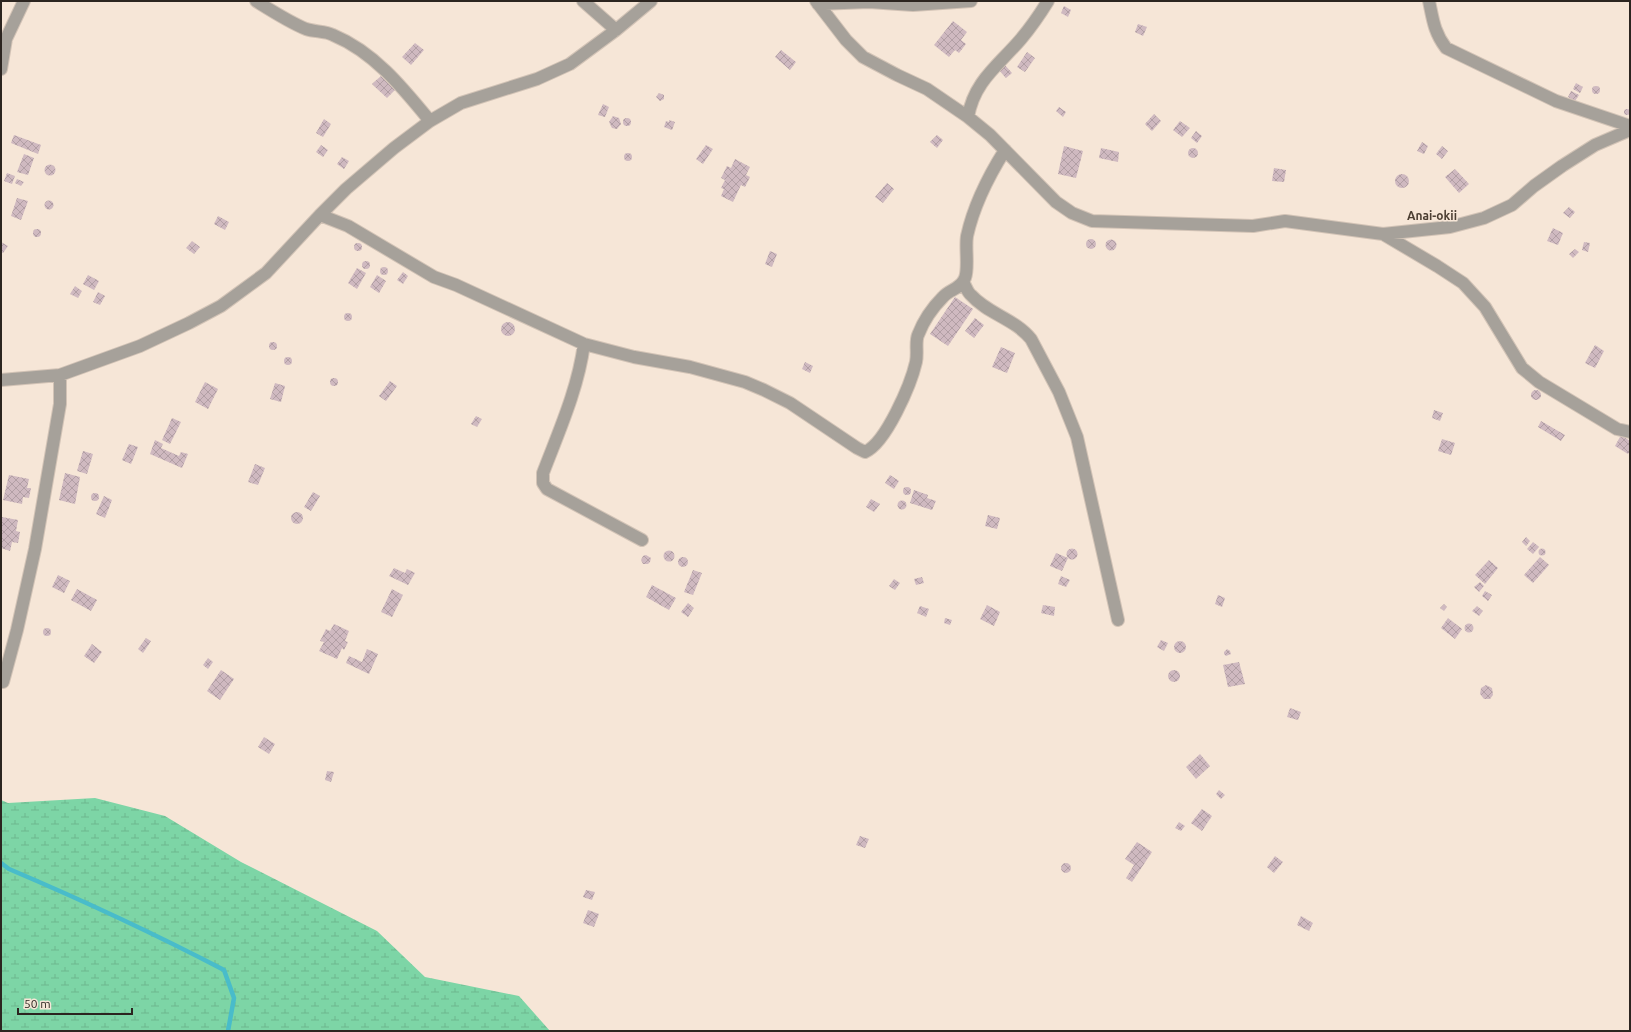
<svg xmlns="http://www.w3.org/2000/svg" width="1631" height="1032" font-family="Ubuntu,sans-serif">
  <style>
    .wetland { fill: url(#wetland-marsh) }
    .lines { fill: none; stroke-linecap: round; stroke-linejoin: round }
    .stream { stroke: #49bcca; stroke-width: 4.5 }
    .building { fill: url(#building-cross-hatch) }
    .street-casing { stroke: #d2c3b6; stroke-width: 14 }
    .street { stroke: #a6a19a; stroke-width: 12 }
    .labels { text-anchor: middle; stroke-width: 3; stroke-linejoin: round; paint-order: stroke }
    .quarter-label { font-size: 12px; font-weight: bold; fill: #4b3e32; stroke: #f6e6d7 }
  </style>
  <defs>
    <pattern id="wetland-marsh" width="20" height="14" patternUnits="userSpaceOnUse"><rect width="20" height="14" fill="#7dd5a6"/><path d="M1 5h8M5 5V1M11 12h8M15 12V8" fill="none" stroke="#6cb78f"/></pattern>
    <pattern id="building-cross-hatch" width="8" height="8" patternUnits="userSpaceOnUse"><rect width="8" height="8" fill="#cfb9c0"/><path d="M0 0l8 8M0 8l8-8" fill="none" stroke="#b29fa5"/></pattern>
  </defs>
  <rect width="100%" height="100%" fill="#f6e6d7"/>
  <path class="wetland" d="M95,798l70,18 76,46 136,69 48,46 94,19 31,35h-549v-231l7,3z"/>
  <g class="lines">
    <path class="stream" d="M1,863l8,6c73,31 144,64 215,101l10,28 -6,33"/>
  </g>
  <path class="building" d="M1064,6l7,4 -3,7 -7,-4z
    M953,21l14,11 -6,8 5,4 -7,9 -4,-3 -6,7 -15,-12z
    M1138,24l9,3 -4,9 -8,-4z
    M415,43l9,7 -13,15 -9,-8z
    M781,50l15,12 -6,8 -15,-13z
    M1027,52l8,6 -10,14 -8,-5z
    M1004,64l8,9 -6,5 -8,-9z
    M381,76l14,14 -8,8 -15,-14z
    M1576,83l7,4 -3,6 -7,-4z
    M1592 90a4 4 0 1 1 8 0a4 4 0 1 1-8 0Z
    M1571,91l8,4 -4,6 -7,-4z
    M659,93l5,2v4l-4,2 -4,-4z
    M603,104l6,3 -4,10 -7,-2z
    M1059,107l7,5 -3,5 -7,-6z
    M1624 112a3 3 0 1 1 6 0a3 3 0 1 1-6 0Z
    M1154,114l7,7 -9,10 -7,-7z
    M613,116l6,2 2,6 -4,5 -5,-1 -3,-6z
    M623 122a4 4 0 1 1 8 0a4 4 0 1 1-8 0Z
    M324,119l7,5 -8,13 -7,-4z
    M669,120l6,2 -3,8 -8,-3 2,-6 3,1z
    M1180,121l10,7 -8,9 -9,-7z
    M1196,131l6,5 -5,7 -6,-5z
    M14,135l27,10 -3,9 -27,-11z
    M937,135l6,5 -6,8 -7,-6z
    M1422,142l6,4 -4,8 -7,-3z
    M321,145l7,5 -5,7 -7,-5z
    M706,145l7,4 -10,15 -7,-5z
    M1064,146l19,5 -7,27 -18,-4z
    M1442,146l6,5 -6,8 -6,-5z
    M1101,148l18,4 -1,10 -19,-4z
    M1188 153a5 5 0 1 1 10 0a5 5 0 1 1-10 0Z
    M624 157a4 4 0 1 1 8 0a4 4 0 1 1-8 0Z
    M24,154l10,4 -6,17 -11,-3z
    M342,157l7,4 -5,8 -7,-5z
    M735,159l15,8 -4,8 4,2 -5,10 -4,-2 -8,17 -12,-6 3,-7 -3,-1 4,-8 -4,-2 6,-12 4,2z
    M44.5 170a5.5 5.5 0 1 1 11 0a5.5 5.5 0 1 1-11 0Z
    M1274,168l12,2 -2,12 -12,-1z
    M1455,169l14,15 -10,9 -14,-16z
    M7,173l8,3 -3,8 -8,-3z
    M1395 181a7 7 0 1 1 14 0a7 7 0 1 1-14 0Z
    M17,179l7,3 -3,4 -6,-3z
    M887,183l7,6 -11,14 -8,-6z
    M17,198l11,3 -7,19 -10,-4z
    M44.5 205a4.5 4.5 0 1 1 9 0a4.5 4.5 0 1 1-9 0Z
    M1569,207l6,5 -5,6 -7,-5z
    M218,216l11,6 -4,8 -11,-6z
    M1553,228l10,5 -5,12 -11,-4z
    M33 233a4 4 0 1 1 8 0a4 4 0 1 1-8 0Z
    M1086 244a5 5 0 1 1 10 0a5 5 0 1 1-10 0Z
    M1105.5 245a5.5 5.5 0 1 1 11 0a5.5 5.5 0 1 1-11 0Z
    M192,241l8,6 -6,7 -8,-6z
    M1,242l7,4 -5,7 -2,-1z
    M1584,242l6,1 -2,9 -6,-2z
    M354 247a4 4 0 1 1 8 0a4 4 0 1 1-8 0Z
    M1575,249l4,3 -6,6 -4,-4z
    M770,251l7,3 -5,13 -7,-3z
    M362 265a4 4 0 1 1 8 0a4 4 0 1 1-8 0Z
    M380 271a4 4 0 1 1 8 0a4 4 0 1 1-8 0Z
    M357,268l9,5 -9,16 -9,-6z
    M403,272l5,4 -5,8 -6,-4z
    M88,275l11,6 -5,9 -11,-6z
    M377,275l9,6 -7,12 -9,-6z
    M75,286l7,5 -4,7 -8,-4z
    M98,292l7,4 -5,9 -7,-3z
    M955,297l18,12 -25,37 -18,-12z
    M344 317a4 4 0 1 1 8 0a4 4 0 1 1-8 0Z
    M975,318l9,7 -10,13 -9,-7z
    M501 329a7 7 0 1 1 14 0a7 7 0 1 1-14 0Z
    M269 346a4 4 0 1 1 8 0a4 4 0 1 1-8 0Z
    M1595,345l9,6 -9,17 -10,-5z
    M1001,347l14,6 -8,20 -15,-6z
    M284 361a4 4 0 1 1 8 0a4 4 0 1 1-8 0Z
    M805,362l8,4 -3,7 -8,-4z
    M330 382a4 4 0 1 1 8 0a4 4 0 1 1-8 0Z
    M390,381l7,5 -11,15 -7,-5z
    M205,382l13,7 -10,20 -13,-7z
    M275,383l10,3 -4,16 -11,-3z
    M1531 395a5 5 0 1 1 10 0a5 5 0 1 1-10 0Z
    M1434,410l9,3 -3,8 -8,-3z
    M476,416l6,3 -5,8 -6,-3z
    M172,418l9,4 -11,22 -8,-4z
    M1541,421l24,14 -4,6 -23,-14z
    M1621,435l9,6v10l-2,3 -13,-8z
    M1442,439l13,4 -4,12 -13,-4z
    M155,440l8,4 -2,4 18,8 2,-4 7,2 -6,14 -32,-14z
    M129,444l9,3 -7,17 -9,-4z
    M83,451l10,3 -6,20 -10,-3z
    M255,464l10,4 -7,17 -10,-3z
    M65,473l15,4 -5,27 -16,-4z
    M9,475l20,4 -2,9h4l-2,10 -6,-1 -1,7 -19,-4z
    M890,475l9,6 -5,8 -9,-6z
    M903 491a4 4 0 1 1 8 0a4 4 0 1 1-8 0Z
    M914,490l14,5 -1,3 9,3 -4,9 -22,-7z
    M313,492l7,4 -9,15 -7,-4z
    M91 497a4 4 0 1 1 8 0a4 4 0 1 1-8 0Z
    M104,496l8,4 -7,18 -9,-4z
    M871,499l9,5 -6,8 -8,-5z
    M897.5 505a4.5 4.5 0 1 1 9 0a4.5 4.5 0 1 1-9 0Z
    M291 518a6 6 0 1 1 12 0a6 6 0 1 1-12 0Z
    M988,515l12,3 -3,11 -12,-3z
    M2,517l16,3 -2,11 4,1 -2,11 -6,-1 -2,9 -9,-3z
    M1526,537l4,4 -4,5 -4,-4z
    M1533,542l6,5 -6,7 -6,-5z
    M1066.5 554a5.5 5.5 0 1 1 11 0a5.5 5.5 0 1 1-11 0Z
    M1538.5 552a3.5 3.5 0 1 1 7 0a3.5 3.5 0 1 1-7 0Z
    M663.5 556a5.5 5.5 0 1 1 11 0a5.5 5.5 0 1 1-11 0Z
    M1056,553l12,5 -6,13 -12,-5z
    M646,555l5,3 -1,4 -2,2h-5l-2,-4 2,-4z
    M1540,557l9,8 -16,18 -9,-8z
    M678 562a5 5 0 1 1 10 0a5 5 0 1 1-10 0Z
    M1489,560l9,8 -13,16 -10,-9z
    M394,568l11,5 2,-4 8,4 -7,12 -19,-9z
    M693,570l9,3 -9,22 -9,-3z
    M58,575l12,6 -6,12 -12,-6z
    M1061,576l9,4 -4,7 -8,-3z
    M922,577l2,6 -8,2 -2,-6z
    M894,579l6,4 -5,7 -6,-4z
    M1480,582l4,4 -5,6 -5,-5z
    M652,585l24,13 -7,12 -23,-13z
    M77,589l20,11 -6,11 -20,-11z
    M392,589l11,6 -11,22 -11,-5z
    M1485,591l7,4 -4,6 -6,-5z
    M1218,595l7,3 -3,9 -7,-3z
    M688,603l6,5 -6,9 -7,-5z
    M1444,604l3,3 -3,4 -4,-3z
    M987,605l13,7 -6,14 -14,-7z
    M1043,605l12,2 -1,9 -13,-3z
    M920,606l9,3 -3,8 -9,-4z
    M1477,606l6,5 -4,5 -7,-5z
    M945,618l7,2 -2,5 -6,-2z
    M1448,618l14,11 -7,10 -14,-11z
    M1464.5 628a4.5 4.5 0 1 1 9 0a4.5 4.5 0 1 1-9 0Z
    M334,624l15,7 -4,10 3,1 -4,8 -2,-2 -5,11 -18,-8 5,-9 -4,-1 6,-12 4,2z
    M43 632a4 4 0 1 1 8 0a4 4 0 1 1-8 0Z
    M146,638l5,3 -8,12 -5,-4z
    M1161,640l7,3 -4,8 -7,-4z
    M1174 647a6 6 0 1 1 12 0a6 6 0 1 1-12 0Z
    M92,644l10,8 -8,11 -10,-7z
    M367,649l11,5 -9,20 -23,-11 3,-7 13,6z
    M1227,649l3,2 1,3 -5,2 -2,-2v-2z
    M208,658l5,4 -5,7 -5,-4z
    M1239,662l6,22 -17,3 -5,-22z
    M1168 676a6 6 0 1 1 12 0a6 6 0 1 1-12 0Z
    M221,670l13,9 -14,21 -13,-9z
    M1486,685l6,3 1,7 -3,4h-6l-4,-5 1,-6z
    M1290,708l11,4 -3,8 -11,-3z
    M264,737l11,7 -6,10 -11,-7z
    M1200,754l10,12 -14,13 -10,-12z
    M327,771l7,1 -3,10 -6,-2z
    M1219,790l6,5 -4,4 -5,-5z
    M1202,809l10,7 -10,15 -11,-8z
    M1179,822l6,4 -4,5 -6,-3z
    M860,836l9,3 -4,9 -9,-3z
    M1137,842l15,10 -20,30 -6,-4 8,-13 -9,-6z
    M1275,856l8,6 -9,11 -7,-6z
    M1061 868a5 5 0 1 1 10 0a5 5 0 1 1-10 0Z
    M586,890l9,2 -3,8 -9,-3z
    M588,910l11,4 -5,13 -11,-4z
    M1301,916l12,7 -4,8 -12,-6z"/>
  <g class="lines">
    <defs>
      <path id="street" d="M256,1c16,10 33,21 50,28 9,3 19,2 27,6 41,17 70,53 97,86
        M583,1l33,29
        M816,1l30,39 17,17 34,18 30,14 41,28 22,18 66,67 16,11 20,8 161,5 32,-5 98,13 67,-7 34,-9 28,-13 22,-19 28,-20 33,-21 35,-15
        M1429,1c4,19 5,31 17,47l110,53 74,25
        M818,4l51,-2 44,3 58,-4
        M1,69l5,-30 18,-38
        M968,117c6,-36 31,-52 53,-78 10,-12 19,-25 27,-38
        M320,215l28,11 86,51 22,8 128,59 50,13 56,10 55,15 19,8 26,13 67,45 8,4c21,-9 46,-68 51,-90 2,-9 -1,-20 2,-27 5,-13 15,-28 25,-38 7,-8 18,-8 22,-19 4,-10 0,-30 2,-42 7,-32 21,-59 38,-86
        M1383,234l54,32 26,17 22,24 37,61 17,14 78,47 13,3
        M963,282c3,4 4,10 8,13 17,19 44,24 60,44l28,53 18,45 41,183
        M584,344c-6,45 -25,87 -41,129v10l4,6 95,51
        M1,380l59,-5 80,-29 49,-23 32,-17 45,-33 54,-58 26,-26 48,-41 36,-27 31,-18 76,-24 33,-15 46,-34 35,-29
        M3,682l14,-52 18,-81 25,-145v-29"/>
    </defs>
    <use href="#street" class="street-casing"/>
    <use href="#street" class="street"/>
  </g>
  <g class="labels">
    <g class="quarter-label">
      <text x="1432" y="220">Anai-okii</text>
    </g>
  </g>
  <rect width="1631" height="1032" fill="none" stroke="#2c2520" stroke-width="4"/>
  <path d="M18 1008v6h114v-6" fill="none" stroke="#2c2520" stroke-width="2"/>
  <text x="24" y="1008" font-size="12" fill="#2c2520" stroke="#f6e6d7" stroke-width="3" paint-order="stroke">50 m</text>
</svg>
